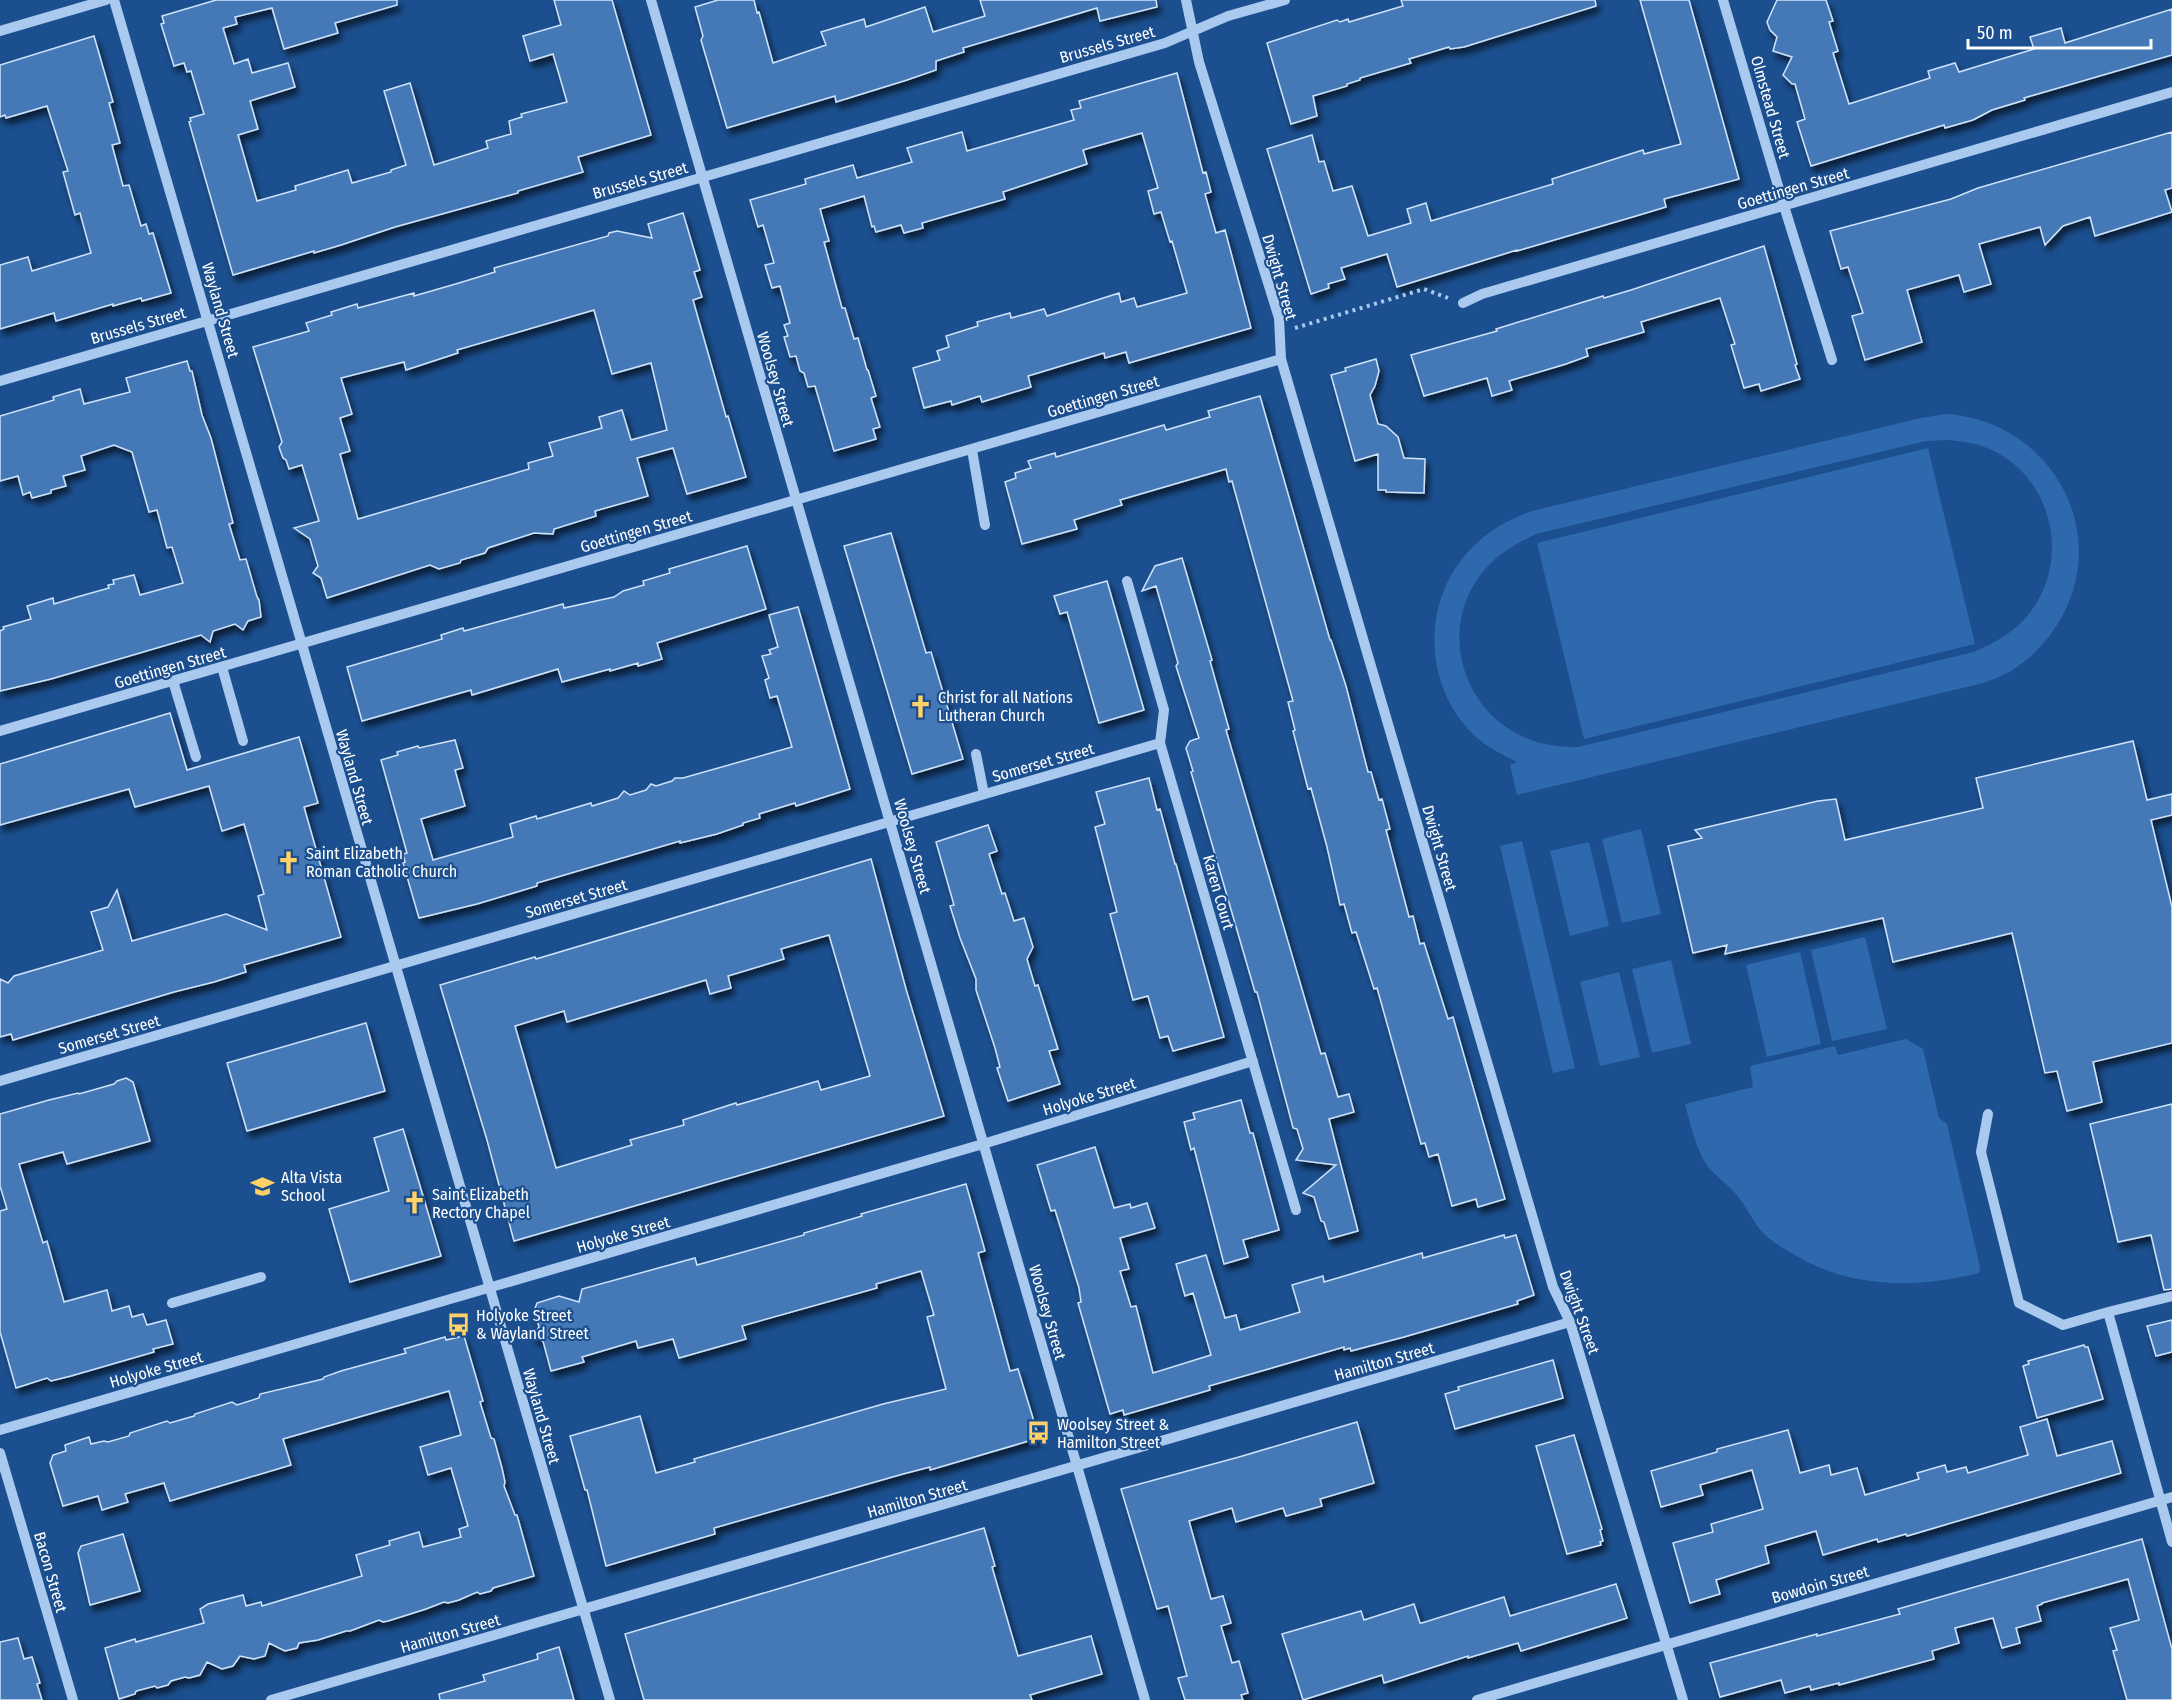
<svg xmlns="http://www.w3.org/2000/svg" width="2172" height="1700" font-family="'Fira Sans Condensed',sans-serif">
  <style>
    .green { fill: #2e69ad; fill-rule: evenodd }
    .building { fill: #4478b7; stroke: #cfe3fa; stroke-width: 1.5; fill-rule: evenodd; filter: url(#shadow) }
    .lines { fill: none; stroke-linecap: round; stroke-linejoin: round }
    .path { stroke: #a9c9ee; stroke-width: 4; stroke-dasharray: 3 4.5; stroke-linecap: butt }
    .minor { stroke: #a9c9ee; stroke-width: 10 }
    .labels { text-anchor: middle; stroke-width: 4.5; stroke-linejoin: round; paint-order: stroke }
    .street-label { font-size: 16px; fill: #fff; stroke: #1b4f8f }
    .poi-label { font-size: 16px; fill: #fff; stroke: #1b4f8f; text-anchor: start }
  </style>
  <defs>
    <filter id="shadow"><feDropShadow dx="3.5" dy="6" stdDeviation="3" flood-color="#0009"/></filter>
  </defs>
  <rect width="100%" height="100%" fill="#1b4f8f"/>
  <path class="green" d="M1946,414c107,7 170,123 109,214 -19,28 -43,47 -76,56l-462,111 -7,-30 7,-3c-18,-9 -36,-18 -49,-33 -48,-53 -44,-139 9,-186 16,-15 34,-24 55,-32l389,-93zM1946,440c12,1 24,2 36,6 70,24 92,115 45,170 -14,17 -33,27 -53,36l-396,95c-18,0 -37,-2 -54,-10 -68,-30 -87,-120 -34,-173 13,-13 30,-22 46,-30l390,-93z
    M1928,448l47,196 -391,95 -47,-196z
    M1641,829l20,85 -39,9 -20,-84z
    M1522,841l53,227 -22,5 -53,-227z
    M1589,842l20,84 -39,10 -20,-85z
    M1865,937l22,92 -55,12 -21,-91z
    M1800,952l21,92 -54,13 -21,-92z
    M1671,960l20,84 -39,9 -20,-84z
    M1619,972l21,85 -40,9 -20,-84z
    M1906,1039l17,10 16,69 8,6 33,143 -1,6c-61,15 -124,16 -181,-16 -11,-7 -25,-14 -34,-23 -11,-11 -18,-29 -29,-41 -8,-9 -18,-16 -26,-25 -12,-15 -19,-45 -24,-64l68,-17 -3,-21 85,-20 3,9z"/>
  <path class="building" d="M216,0h181v5l-62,18 3,10 -54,16 -12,-41 -37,9 2,7 -14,4 11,36 14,-5 4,14 36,-10 7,24 -45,14 8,28 -20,6 19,66 39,-11 -1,-4 53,-16 4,13 39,-11v-2l15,-5 -22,-74 26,-8 24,82 54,-17 -2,-7 25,-7 -2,-13 13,-4 -1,-3 46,-12 -14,-48 -23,7 -7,-25 38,-11 -7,-25h58l39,135 -73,22 5,15 -65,19v2l-123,34 -54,18 -27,8v-2l-81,24 -44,-153 2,-1 -1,-3 14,-4 -13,-43 -4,1 -3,-9 -10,3 -13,-42 3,-1 -2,-7z
    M718,0h36l3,13 2,-1 14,51 53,-18 -5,-13 43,-13 2,8 59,-20 8,25 52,-16 -5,-16h176l1,7 -57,14 -3,-13 -134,40 1,4 -28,9v9l-29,10 -71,22 -1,-6 -108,32 -26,-88 2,-4 -8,-29z
    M1401,0h194l1,6 -132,41 -14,2 -1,-2 -40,12 2,4 -51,15v2l-13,4v2l-34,10 4,20 -26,8 -24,-81 70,-23 3,2 8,-3 1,3 54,-16z
    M1640,0h49l50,179 -75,20 2,8 -30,9 -119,35v-1l-120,37 -10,-33 -46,14 4,11 -17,5 1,4 -18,6 -44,-145 45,-14 7,27 5,-1 9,30 19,-5 16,50 43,-13 -4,-14 19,-6 5,18 122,-37 -1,-5 72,-23 19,-6 1,4 37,-10z
    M1777,0h49l7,21 -4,1 9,29 -5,2 16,51 81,-26 -2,-7 27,-8 4,9 75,-23 -4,-12 31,-9 4,15 107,-34v46l-148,43 1,2 -33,10 -19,10 -28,8 -1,-3 -133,41 -14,-44 8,-3 -10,-35h-3l-9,-9 9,-18 -19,-6 4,-14 -7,-7 -3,-8z
    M94,36l19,66 -4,1 11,40 -8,2 11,41 6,-1 12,41 5,-2 3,10 4,-1 18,60 -29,8 -1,-3 -28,8v-2l-57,17 -2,-8 -54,16v-64l28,-8 4,14 59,-18 -11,-40 -5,2 -12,-43 5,-1 -21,-65 -41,12 -1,-3 -5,2v-52z
    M1177,73l26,100 3,-1 5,20 -6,2 11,39 9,-3 26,98 -122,35 -3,-11 -21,6 -1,-5 -76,23 3,11 -49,15 -2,-6 -28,9 -1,-4 -27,7 -11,-40 27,-8 -3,-9 12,-4 -3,-11 32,-10 -1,-4 33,-9 1,5 33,-9 3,7 72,-23 2,9 13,-4 3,9 50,-14 -15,-52 -2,1 -9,-30 -7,2 -6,-23 10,-3 -16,-55 -59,17 4,14 -84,28 2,7 -83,24 1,5 -19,5 -3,-8 -25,7 -2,-6 -2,1 -8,-31 -44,13 9,32 -5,1 18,66h3l9,31 4,-1 9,32h1l8,26 -5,2 9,29 -7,2 3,10 -42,12 -19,-65 -7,1 -4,-14 -4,-2 -4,-15 -6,1 -6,-20 4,-1 -4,-11 6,-2 -10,-37 -8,2 -7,-23 9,-2 -11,-38 -5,2 -8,-27 56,-16 -1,-5 48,-14 4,13 55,-16 -5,-14 55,-16 5,19 107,-31 -3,-10 10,-2 -2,-7z
    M2172,132v56l-7,2 7,22 -77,24 -5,-19 -27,9 -18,19 -5,-18 -61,17 12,40 -27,8 -5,-17 -52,15 15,52 -57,18 -13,-44 11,-3 -15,-46 -7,2 -11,-38 121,-32 27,-11z
    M683,213l17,57 -6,2 8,25 -9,3 32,113 1,4 2,-1 18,61 -59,17 -14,-46 -36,10 11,38 -53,15 1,5 -42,13 -1,5 -19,-1 -46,15 -3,5 -24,7 -1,3 -21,6 -9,-4 -103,33 -6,-20 -8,-5 5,-7 -8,-27 -16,-11 25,-7 -17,-56 -13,4 -3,-9 -3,-2 -4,-11 3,-5 -29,-95 56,-16 -3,-8 26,-8 -1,-3 26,-8 1,4 56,-15v3l45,-13 36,-11 -1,-4 114,-32 1,-3 8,-2 35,7 -4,-14zM594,310l18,64 39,-11 16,67 -36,10 -9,-30 -23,7 3,11 -53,15 4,13 -25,7 1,6 -171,50 -18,-65 10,-3 -10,-33 12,-4 -11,-36 63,-16 2,8 52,-17 -1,-3z
    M1764,246l33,118 -2,1 5,14 -39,12 -2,-7 -15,4 -13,-43 4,-1 -15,-46 -79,24 3,10 -58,17 2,7 -22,8 -57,17 3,9 -20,6 -5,-18 -63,18 -13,-41 86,-24 -1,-2 107,-33 1,2 27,-8z
    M1376,359l3,12 -4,15 -5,9 8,29 8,2 12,11 6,21 21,1 -1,34 -38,-1v-2h-8v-36l-23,7 -24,-86 15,-4 -1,-3z
    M187,361l3,10h2l10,44 9,23 22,85 -4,1 11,36 6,-1 11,38 2,3 2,17 -13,4 -5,9 -8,-6 -22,7 -3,11 -9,-7 -150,44 -51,12v-60l4,-2 -1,-2 28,-8 -4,-13 26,-8 1,6 23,-7 32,-9 -1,-3 6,-1 -1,-4 21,-5 6,20 43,-12 -11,-36 -5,1 -10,-38 -8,2 -17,-60 -18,-7 -33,11 4,14 -22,6 3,10 -15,4v3l-19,5 -2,-6 -7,3 -5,-19 -18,5v-65l54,-16 -1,-3 27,-8 4,15 46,-12 -4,-14z
    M1260,396l70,244h1l15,46 22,86h3l8,28 3,-1 8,30 -4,1 23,87 4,-1 7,28 4,-1 24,76 5,-2 52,182 -27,8 -2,-8 -24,7 -14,-52 -9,3 -4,-14 -4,1 -44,-156 -3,1 -18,-57 -4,1 -8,-29 -4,1 -13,-58 -16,-59 -3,1 -15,-58 2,-1 -7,-28 5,-1 -61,-220 -3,1 -3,-13 -106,31 2,5 -48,15 3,9 -55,15 -17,-62 11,-4 -1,-5 16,-5 -3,-7 27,-8 1,4 108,-32 2,5 44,-13 -2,-6z
    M891,533l35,120 5,-1 32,107 -51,15 -68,-228z
    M747,546l19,63 -109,34 5,16 -24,7v-3l-28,8v-2l-48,13 -4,-13 -86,26 -1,-5 -109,31 -15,-54 95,-28 -1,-4 22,-7 1,3 99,-27 1,4 50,-11 9,-6 21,-6 -1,-4 27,-8 -1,-4z
    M1182,558l30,102 -2,1 19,68 -3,1 95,324 4,-1 13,44 11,-3 5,18 -25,7 29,112 -29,8 -5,-17 -3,-1 -7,-24 -11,-4 33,-28 -40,-5 7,-11 -6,-20 -4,-1 -2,-8 -34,-128h-2l-64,-220 2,-1 -7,-23 4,-7 9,-3 -23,-72 2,-3 -22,-77 -14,5 13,-25z
    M1107,581l37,129 -45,13 -32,-111 -7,2 -6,-18z
    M798,607l52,182 -54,17 -1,-3 -36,11 1,4 -17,5v2l-26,9 -37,9v-2l-143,42v3l-60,18 -58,14 -16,-55 2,-1 -2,-8 4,-1 -26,-93 17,-5 -1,-3 21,-6 1,2 36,-8 8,28 -8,2 10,36 -44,13 12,41 80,-23 -3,-13 26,-8 1,3 54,-16 1,3 26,-8 6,-7 6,4 16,-5 5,-6 5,2 16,-5 3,-3h8l109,-31 -15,-51 -7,2 -5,-18 4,-2 -7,-22 9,-2 -2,-4 9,-3 -9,-32z
    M170,713l17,57 112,-33 19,66 -14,4 37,130 -97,28 2,7 -32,10 -40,10 -161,48 -2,-6 -11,3v-58l8,4 6,-7 89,-26 -12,-38 17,-5 9,-17 15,51 94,-27 41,16 -9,-34 6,-2 -20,-70 -22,7 -13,-45 -74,21 -6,-18 -129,36v-61z
    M2133,741l14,59 25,-6v21l-21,5 21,87v136l-79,19 9,40 -35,9 -10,-40 -12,2 -33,-140 -119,29 -10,-44 -158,36 2,-9 -34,8 -25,-107 34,-8 -7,-8 123,-29 18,-2 9,41 138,-32 -7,-30z
    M1149,778l8,32 3,-1 15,55h1l48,173 -51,14 -5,-15 -8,2 -12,-42 -15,4 -23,-86 7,-2 -22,-85 10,-3 -9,-32z
    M988,825l9,26 -8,3 13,40 3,-1 9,28 10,-3 9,29 -6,12 8,27 3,-1 20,64 -9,2 11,33 -52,17 -11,-33 3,-1 -5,-19 -19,-58v-11l-16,-41 -10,-32 4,-1 -18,-63z
    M871,859l35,130 38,127 -430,125 -27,-101 -47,-155 95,-28 1,2zM829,935l41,141 -49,14 -3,-9 -81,24 -1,-2 -53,17 1,5 -54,15 2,5 -76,23 -41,-142 49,-15 3,11 139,-42 4,14 21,-6 -3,-12 56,-17 -3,-10z
    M366,1023l19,68 -138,40 -20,-68z
    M126,1078l7,4 17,59 -83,23 -4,-12 -44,12 24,79 4,-2 17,61 43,-12 5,21 17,-5 3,11 11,-3 4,11 19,-5 7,24 -20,5 1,3 -83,24 -20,5 -4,-3 -31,10 -16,-56v-121l7,-2 -7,-23v-72l49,-14 29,-7 1,1 35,-10 3,-3z
    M1241,1100l9,33h3l26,97 -36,10 5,17 -24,7 -30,-116 -3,2 -7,-28 11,-3 -2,-6z
    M2172,1104v185l-8,1 -13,-55 -33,7 -28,-118z
    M403,1129l38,127 -91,26 -21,-73 60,-18 -15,-53z
    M1095,1147l19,61 16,-4 1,4 16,-5 8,25 -35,10 9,31 -9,2 11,36 5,-1 17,67 58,-18 -18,-62 -8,3 -9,-32 30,-9 19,63 11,-3 4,15 60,-18 -8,-27 31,-9 1,6 98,-29 1,5 81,-23 1,3 11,-3 18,60 -17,6 1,3 -114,33 -53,14 -1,-3 -6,2v-3l-79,23 -56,16 1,4 -86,25 -1,-5 -13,4 -32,-111 3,-1 -2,-14 -24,-78 -4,1 -14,-46z
    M966,1184l19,67 -7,2 32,118 8,-2 21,69 -109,32v-3l-27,7 -189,54 1,6 -109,32 -19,-76h-2l-15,-54 70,-20 16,57 39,-11 -1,-3 189,-55 63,-15 -19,-72 7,-2 -13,-44 -45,13 1,4 -135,38 4,13 -67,19 -6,-19 -35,9 -2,-7 -54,16 2,5 -33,9 -8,-30 -10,-4 6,-10 -5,-16 3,-8 22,-7 20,6 3,-13 113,-31 2,7 107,-30v-2l58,-17 -1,-2z
    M2172,1320v32l-16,4 -9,-30z
    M464,1336l19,65 -3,1 11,36 3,1 8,29 3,14 -1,4 11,29h2l17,61 -41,12 -2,3 -11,3 -3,-2 -18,8 -11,3 -4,-1 -18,7 -38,12 -5,1 -4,-2 -29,11h-4l-28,9 -19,3 -2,5 -12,3 -16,-8 -4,13 -11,3 -14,-3 -7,10 -11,3 -15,-7 -7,13 -11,3 -4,-1 -14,4 -3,4 -11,3 -2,-2 -19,5 -1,3 -16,5 -14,-51 30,-9 1,3 68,-19 -4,-14 8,-5 35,-9 3,11 15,-4 1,4 100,-30 -6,-21 34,-10 -1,-4 30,-9 4,15 38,-10 -2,-8 9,-3 -17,-58 -23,7 -8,-28 41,-12 -12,-44 -166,48 8,26 -121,36 -6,-18 -39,11 3,8 -26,8 -4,-14 -35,10 -13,-43 3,-8 13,-4 -1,-6 24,-8 2,7 13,-3 4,1 21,-6 1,-3 37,-12 3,2 24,-7 1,-2 37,-12 5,3 22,-7 1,-4 63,-15 1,-2 17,-6 65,-18 -2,-4 41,-12 1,3z
    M2084,1345l1,2h3l15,52 -66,19 -14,-52 6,-2 -1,-3z
    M1553,1360l10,38 -108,31 -10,-35 14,-4 -1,-3z
    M2047,1419l10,37 55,-15 9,32 -214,63 -1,-2 -28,8 -1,-3 -54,16 -7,-24 -51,15 4,17 -53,17 4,14 -30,9 -17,-60 40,-11 -2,-8 52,-15 -11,-39 -52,15 3,10 -42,12 -10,-36 66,-19v-3l71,-19 12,43 29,-8 2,10 26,-7 8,27 54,-16 -2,-6 28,-8 2,7 19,-5 2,6 60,-18 -8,-28z
    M1357,1422l17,61 -54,16 2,7 -36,10 -3,-8 -47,14 -4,-14 -43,13 22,78 12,-3 8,27 -10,3 11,37 7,-2 9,32 -7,2 2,5h-58l-7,-22 9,-2 -19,-70 -11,3 -36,-120 118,-32z
    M1574,1435l28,94 -2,1 3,11 -3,1 1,3 -34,9 -31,-108z
    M984,1528l11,38 -3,1 26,89 73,-20 11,38 -72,21 2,5h-388l-19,-66z
    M123,1534l17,57 -50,14 -12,-52 3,-7z
    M2142,1539l30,110v51h-45l-14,-49 4,-1 -7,-22 29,-8 -11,-41 -86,24v1l-5,2 4,15 -25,7 4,15 -18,5 -9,-30 -38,10 4,15 -27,8 2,8 -95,26v-2l-28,7 -1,-4 -25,7 -4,-13 -61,17 -10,-34 107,-29v2l83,-22 -2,-5z
    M1616,1584l11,34 -106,33 -3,-8 -50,15v-2l-84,27 -2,-8 -79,25 -21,-66 79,-23 3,9 50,-16 6,19h2l82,-26 6,19z
    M18,1638l6,21 8,-2 8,26 -3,1 5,16h-42v-58z
    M559,1647l15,53h-134l-1,-6 46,-13 -2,-6 55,-16 -1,-5z"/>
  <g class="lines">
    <path class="path" d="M1295,328l129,-39 24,9"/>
    <path class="minor" d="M114,0l496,1700
      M651,0l494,1700
      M1186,0l13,62 80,256 2,41 272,928 17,35 113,378
      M1723,0l61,206 48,154
      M0,31l106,-31
      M1463,303l19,-9 690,-202
      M0,381l1165,-338 63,-27 57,-16
      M972,450l13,75
      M1127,581l37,129 -4,33 136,467
      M222,667l21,74
      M173,681l23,76
      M0,731l1281,-372
      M976,754l8,40
      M0,1081l1160,-338
      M1988,1114l-7,38 38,151 44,22 45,-13 64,230
      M172,1303l89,-26
      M2108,1312l64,-16
      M0,1430l983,-286 270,-83
      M0,1453l73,247
      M271,1700l1299,-378
      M1477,1700l695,-203"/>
  </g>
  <defs>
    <symbol id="church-bare" viewBox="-9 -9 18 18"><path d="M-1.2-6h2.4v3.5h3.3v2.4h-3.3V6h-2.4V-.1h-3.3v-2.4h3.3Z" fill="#ffd166" stroke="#1b4f8f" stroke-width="2.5" paint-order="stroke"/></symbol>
    <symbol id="school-bare" viewBox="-9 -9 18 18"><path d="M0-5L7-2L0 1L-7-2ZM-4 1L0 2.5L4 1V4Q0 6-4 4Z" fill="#ffd166" stroke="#1b4f8f" stroke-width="2.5" paint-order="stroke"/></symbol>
    <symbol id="bus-bare" viewBox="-9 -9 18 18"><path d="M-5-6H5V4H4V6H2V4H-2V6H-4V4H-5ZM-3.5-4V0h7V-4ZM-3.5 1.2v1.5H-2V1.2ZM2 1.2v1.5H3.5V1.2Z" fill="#ffd166" stroke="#1b4f8f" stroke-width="2.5" paint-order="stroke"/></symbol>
  </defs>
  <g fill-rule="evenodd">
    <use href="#church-bare" x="904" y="690" width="33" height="33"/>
    <use href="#church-bare" x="272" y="846" width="33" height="33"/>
    <use href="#school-bare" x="246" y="1170" width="33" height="33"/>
    <use href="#church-bare" x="398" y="1186" width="33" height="33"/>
    <use href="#bus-bare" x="442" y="1308" width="33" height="33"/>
    <use href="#bus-bare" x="1022" y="1416" width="33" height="33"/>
  </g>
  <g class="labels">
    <g class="street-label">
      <text transform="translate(1107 44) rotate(-16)" y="6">Brussels Street</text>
      <text transform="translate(1771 107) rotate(74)" y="6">Olmstead Street</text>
      <text transform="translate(640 180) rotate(-16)" y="6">Brussels Street</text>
      <text transform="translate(1793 188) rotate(-16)" y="6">Goettingen Street</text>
      <text transform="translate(1280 277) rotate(74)" y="6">Dwight Street</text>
      <text transform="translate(221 310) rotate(74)" y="6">Wayland Street</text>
      <text transform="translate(138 325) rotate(-16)" y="6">Brussels Street</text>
      <text transform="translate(776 379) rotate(74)" y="6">Woolsey Street</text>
      <text transform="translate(1103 396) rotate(-16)" y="6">Goettingen Street</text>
      <text transform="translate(636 531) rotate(-16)" y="6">Goettingen Street</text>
      <text transform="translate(170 667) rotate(-16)" y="6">Goettingen Street</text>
      <text transform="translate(1043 762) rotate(-16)" y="6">Somerset Street</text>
      <text transform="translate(355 777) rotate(74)" y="6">Wayland Street</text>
      <text transform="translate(913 846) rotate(74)" y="6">Woolsey Street</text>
      <text transform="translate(1440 848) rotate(74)" y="6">Dwight Street</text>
      <text transform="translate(1219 892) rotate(74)" y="6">Karen Court</text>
      <text transform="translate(576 898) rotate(-16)" y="6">Somerset Street</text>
      <text transform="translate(109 1034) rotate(-16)" y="6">Somerset Street</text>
      <text transform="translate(1089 1096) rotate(-17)" y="6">Holyoke Street</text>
      <text transform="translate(623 1234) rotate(-16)" y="6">Holyoke Street</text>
      <text transform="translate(1048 1312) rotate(74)" y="6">Woolsey Street</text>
      <text transform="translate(1580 1312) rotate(70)" y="6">Dwight Street</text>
      <text transform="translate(1384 1361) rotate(-16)" y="6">Hamilton Street</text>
      <text transform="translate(156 1369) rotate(-16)" y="6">Holyoke Street</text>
      <text transform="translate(542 1416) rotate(74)" y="6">Wayland Street</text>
      <text transform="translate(917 1498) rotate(-16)" y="6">Hamilton Street</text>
      <text transform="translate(51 1572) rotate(74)" y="6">Bacon Street</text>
      <text transform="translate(1820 1584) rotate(-16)" y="6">Bowdoin Street</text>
      <text transform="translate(450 1633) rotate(-16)" y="6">Hamilton Street</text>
    </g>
    <g class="poi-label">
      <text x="938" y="703">Christ for all Nations<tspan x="938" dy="18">Lutheran Church</tspan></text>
      <text x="306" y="859">Saint Elizabeth<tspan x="306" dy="18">Roman Catholic Church</tspan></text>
      <text x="281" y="1183">Alta Vista<tspan x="281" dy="18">School</tspan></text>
      <text x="432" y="1200">Saint Elizabeth<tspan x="432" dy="18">Rectory Chapel</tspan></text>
      <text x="476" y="1321">Holyoke Street<tspan x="476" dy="18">&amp; Wayland Street</tspan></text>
      <text x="1057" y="1430">Woolsey Street &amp;<tspan x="1057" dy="18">Hamilton Street</tspan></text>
    </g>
  </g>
  <path d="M1968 39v9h183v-9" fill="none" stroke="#ffffff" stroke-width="3"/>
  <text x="1977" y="39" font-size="18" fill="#ffffff" stroke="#1b4f8f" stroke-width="4.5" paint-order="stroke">50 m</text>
</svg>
